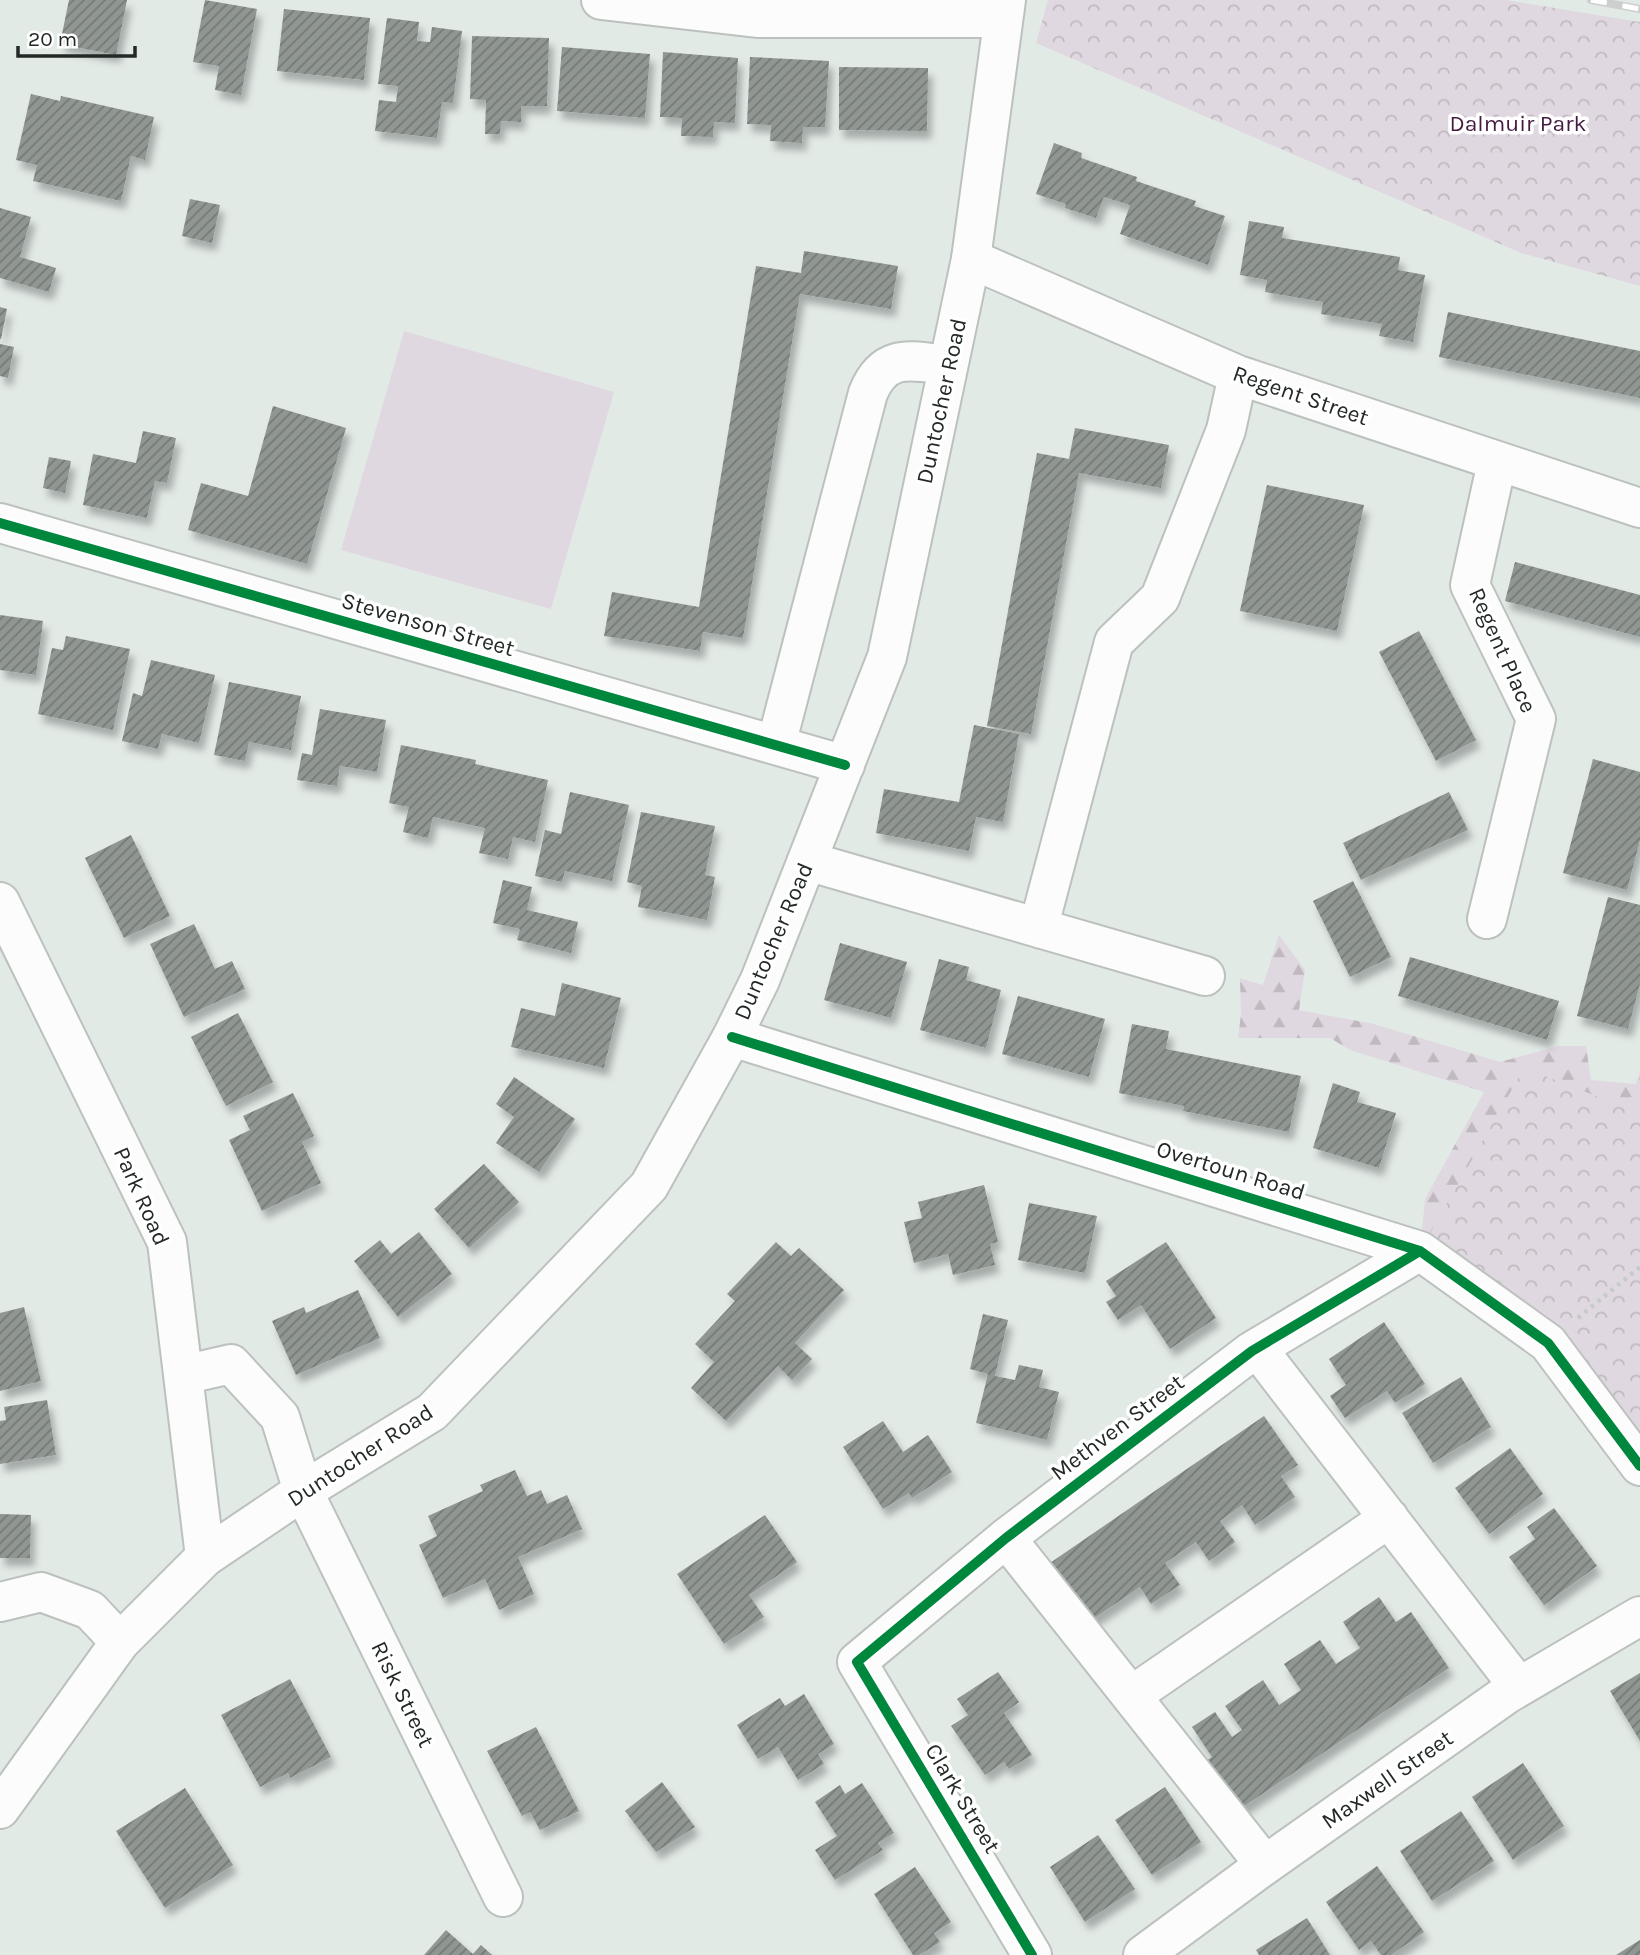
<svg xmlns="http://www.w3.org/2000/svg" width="1640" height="1955" font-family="Karla,sans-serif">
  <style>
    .forest { fill: url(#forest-firs) }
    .park { fill: url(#park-crowns) }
    .pitch { fill: #e0d8e0 }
    .building { fill: url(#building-hatch); filter: url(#shadow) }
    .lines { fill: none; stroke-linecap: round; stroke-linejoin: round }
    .minor-casing { stroke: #bcc1be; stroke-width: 42 }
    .major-casing { stroke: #bcc1be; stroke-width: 42 }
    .path { stroke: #c6cac8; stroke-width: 4.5; stroke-dasharray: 3.5 5; stroke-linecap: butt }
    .minor { stroke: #fbfcfb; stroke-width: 38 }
    .major { stroke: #fbfcfb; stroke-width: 38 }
    .rail-casing { stroke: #cccfcd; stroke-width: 8 }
    .rail { stroke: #fff; stroke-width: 5; stroke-dasharray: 16; stroke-linecap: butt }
    .cycleway-casing { stroke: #fff; stroke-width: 15 }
    .cycleway { stroke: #00873e; stroke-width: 10 }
    .labels { text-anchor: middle; stroke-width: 7; stroke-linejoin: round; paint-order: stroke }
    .park-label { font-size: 23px; fill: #421940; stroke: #fff }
    .street-label { font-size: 23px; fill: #232926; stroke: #fff }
  </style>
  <defs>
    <pattern id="forest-firs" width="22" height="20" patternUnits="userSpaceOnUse" patternTransform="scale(1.75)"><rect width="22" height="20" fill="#e0d8e0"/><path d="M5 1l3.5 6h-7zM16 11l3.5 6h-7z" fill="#c0b9c0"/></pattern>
    <pattern id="park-crowns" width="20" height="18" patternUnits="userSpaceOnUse" patternTransform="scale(1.75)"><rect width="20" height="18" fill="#e0d8e0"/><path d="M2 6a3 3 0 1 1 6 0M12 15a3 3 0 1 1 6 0" fill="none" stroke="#c0b9c0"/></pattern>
    <pattern id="building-hatch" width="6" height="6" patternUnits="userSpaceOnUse" patternTransform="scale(1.75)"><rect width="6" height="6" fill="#909692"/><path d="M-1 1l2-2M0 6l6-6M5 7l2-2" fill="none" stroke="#757a77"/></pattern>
    <filter id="shadow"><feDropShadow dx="4.5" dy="8" stdDeviation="3.5" flood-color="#0004"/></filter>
  </defs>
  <rect width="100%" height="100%" fill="#e2eae6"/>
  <path class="forest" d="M1279,935l26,35 -6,40 75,14 126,38 58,-16h28l5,34 45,4 4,-12v161l-220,18 5,-52 59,-107 -134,-42 -20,-12h-92l3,-24 -1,-36 23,7z"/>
  <path class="park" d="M1048,0h458l134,22v264l-119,-33 -485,-210z
    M1524,1068l116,45v353l-92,-123 -128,-92z"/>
  <path class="pitch" d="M404,331l210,61 -63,217 -210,-59z"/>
  <path class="building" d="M69,0h58l-11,55 -56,-11z
    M205,0l52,9 -16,86 -26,-5 4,-24 -26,-4z
    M284,9l86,9 -6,62 -87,-9z
    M387,18l32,4 -2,19 13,1 2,-15 30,4 -9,72 -11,-1 -5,36 -62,-7 4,-31 17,2 2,-16 -20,-2z
    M472,36l77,2 -2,68h-26v16l-20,-1 -1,13h-15l1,-34 -16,-1z
    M562,47l88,7 -5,64 -88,-7z
    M663,52l75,6 -3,65 -21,-1 -1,15 -32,-1 1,-18 -22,-1z
    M750,57l79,4 -4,66h-22l-1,16 -32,-2 1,-16 -24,-1z
    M839,67l89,1 -1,63 -88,-1z
    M31,94l29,7 1,-5 93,21 -9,43 -14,-4 -10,45 -88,-20 4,-16 -21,-5z
    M1054,143l28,10 -1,5 56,19 -1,4 60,20 -2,5 31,10 -17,49 -88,-31 10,-29 -26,-8 -8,21 -31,-10 1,-4 -30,-10z
    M190,199l30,6 -8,38 -30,-7z
    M0,208l31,9 -11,40 36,11 -7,24 -49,-14z
    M1249,221l35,6 -2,11 118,19 -2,13 27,5 -12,67 -34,-6 3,-12 -61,-10 2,-12 -58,-10 2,-12 -27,-5z
    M804,251l94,15 -7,43 -91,-15 -57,344 -40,-6 -3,19 -96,-15 8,-44 87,15 57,-341 45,7z
    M0,307l7,2 -6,30h-1z
    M1448,312l192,39v47l-201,-41z
    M0,344l14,3 -6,31 -8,-2z
    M273,406l73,22 -39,136 -119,-34 13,-47 47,13z
    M1075,428l94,17 -8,43 -82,-15 -48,261 -44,-8 50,-273 32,6z
    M143,431l33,7 -9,45 -12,-2 -8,37 -64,-13 10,-51 43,9z
    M49,457l22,4 -6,32 -22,-5z
    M1267,485l97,20 -27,126 -97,-20z
    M1515,562l125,33v42l-135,-36z
    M0,615l43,6 -7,54 -36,-5z
    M1419,631l57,109 -40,21 -57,-109z
    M66,636l64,13 -17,81 -75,-16 14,-66 11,2z
    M151,660l64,15 -16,68 -37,-9 -4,15 -36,-8 11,-48 9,3z
    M229,682l72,14 -10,54 -42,-8 -4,19 -31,-6z
    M320,709l66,11 -9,52 -37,-6 -3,20 -40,-6 5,-27 10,2z
    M974,725l45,9 -16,88 -27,-5 -7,34 -93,-18 8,-44 75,13z
    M401,745l75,15 -1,4 73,16 -13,62 -22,-5 -5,22 -29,-6 6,-25 -52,-11 -5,21 -25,-6 6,-25 -20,-4z
    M1593,759l47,13v68l-13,50 -64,-17z
    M570,792l59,13 -17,76 -47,-10 -3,11 -27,-6 10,-46 16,4z
    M1449,792l19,38 -107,50 -18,-37z
    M641,812l74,14 -10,49 10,2 -8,43 -69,-13 4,-21 -15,-4z
    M131,835l39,81 -46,22 -39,-80z
    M503,880l29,7 -5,23 51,12 -7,31 -54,-13 3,-11 -27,-6z
    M1353,881l38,76 -41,20 -37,-76z
    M1608,897l32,8v79l-12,45 -51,-13z
    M194,924l21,45 17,-8 13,28 -61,28 -34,-73z
    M840,943l67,19 -16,56 -67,-18z
    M1410,957l149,44 -12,39 -149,-44z
    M939,959l30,8 -3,13 35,10 -15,58 -66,-18z
    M562,983l59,15 -17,70 -93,-21 10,-39 34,8z
    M1018,996l87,23 -16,58 -87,-23z
    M238,1013l35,69 -47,24 -35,-69z
    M1132,1024l37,7 -3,18 135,27 -12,56 -106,-21 1,-5 -65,-13z
    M514,1077l61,42 -36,53 -43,-29 18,-26 -18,-13z
    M1333,1083l27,9 -3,10 39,11 -17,55 -66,-20z
    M293,1093l21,43 -12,6 19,41 -59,28 -33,-71 21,-10 -7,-14z
    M484,1164l35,38 -50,46 -35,-39z
    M984,1185l14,57 -8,2 5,21 -42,10 -5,-21 -34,9 -10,-41 18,-4 -4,-16z
    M1029,1203l68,13 -12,57 -67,-13z
    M419,1232l33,42 -54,43 -44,-56 26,-21 11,14z
    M776,1242l15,14 8,-8 45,42 -49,53 17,16 -20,21 -14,-14 -52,55 -35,-33 23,-26 -19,-18 40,-43 -8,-7z
    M1166,1242l50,76 -46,31 -29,-44 -23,15 -12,-18 10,-6 -10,-15z
    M358,1290l22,48 -84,37 -24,-54 32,-14 2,6z
    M24,1307l17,74 -41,10v-78z
    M983,1314l25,6 -13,56 20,4 4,-15 24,5 -4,17 20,5 -12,48 -71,-17 12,-49 -18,-5z
    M1384,1322l41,62 -30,19 -8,-12 -42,27 -15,-22 16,-11 -17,-26z
    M1461,1377l30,50 -58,36 -31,-50z
    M47,1400l9,55 -56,9v-43l6,-1 -2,-13z
    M1264,1416l34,49 -17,11 14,21 -40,28 -13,-20 -22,16 15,21 -26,19 -13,-19 -31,21 15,22 -29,19 -11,-17 -50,34 -40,-58z
    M883,1421l20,31 25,-17 24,37 -40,26 -3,-5 -26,16 -40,-62z
    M1510,1448l33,46 -54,40 -34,-46z
    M515,1470l12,26 14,-6 6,14 20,-9 15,34 -64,28 16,37 -35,16 -14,-31 -42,19 -24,-53 18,-9 -9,-20 55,-25 -3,-6z
    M1554,1508l43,58 -53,39 -35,-48 26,-18 -8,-12z
    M0,1514l31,1 -1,43h-30z
    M765,1515l32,47 -48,33 15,22 -40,27 -47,-70z
    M1379,1597l17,25 15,-10 38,56 -215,145 -33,-49 11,-7 -20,-30 23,-15 17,25 10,-7 -17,-24 38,-26 16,25 22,-15 -17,-26 36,-24 16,24 24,-16 -17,-26z
    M998,1672l21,30 -15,11 28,42 -23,14 -5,-7 -19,13 -34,-49 17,-11 -11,-16z
    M1640,1673v68l-30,-50z
    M290,1679l41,78 -41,21 -2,-5 -28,14 -39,-72z
    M804,1694l30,50 -16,10 6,10 -26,16 -20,-33 -20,12 -21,-34 43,-27 5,8z
    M536,1727l43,84 -39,19 -10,-18 -8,4 -35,-65z
    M1523,1763l41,63 -51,34 -41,-63z
    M662,1782l33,45 -39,25 -31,-41z
    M862,1783l32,50 -16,10 5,7 -48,30 -20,-30 22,-14 -22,-34 25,-17 5,9z
    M1165,1787l36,55 -49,33 -37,-55z
    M185,1788l48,77 -68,43 -49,-77z
    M1461,1811l33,50 -62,40 -32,-50z
    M1098,1835l37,54 -50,33 -35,-55z
    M1377,1866l47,66 -33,23h-10l-10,-14 -12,9 -33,-48z
    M915,1867l36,55 -17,11 6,9 -21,13h-6l-39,-61z
    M1307,1918l23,37h-71l-3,-5z
    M446,1930l27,24 8,-9 11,10h-68z
    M1640,1940v15h-24z"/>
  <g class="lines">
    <defs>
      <path id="minor" d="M601,0l156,18h246
        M971,259l267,116 402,133
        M0,523l845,242
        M776,745l92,-352c17,-41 43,-32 80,-28
        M807,861l398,115
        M0,902l167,340 38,315
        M1487,919l49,-200 -66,-134 27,-123
        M1041,929l1,-15 72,-272 46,-44 66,-168 12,-55
        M732,1037l688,214 128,92 92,123
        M1257,1348l262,339
        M183,1375l48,-11 49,53 23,74 200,406
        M1006,1538l259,327
        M0,1602l41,-10 49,18 30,32
        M1131,1696l258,-178
        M1032,1955l-175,-293 149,-124 246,-187 168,-100
        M1143,1955l115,-85 249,-176 133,-78"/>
      <path id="major" d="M0,1809l120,-167 85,-85 98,-66 129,-79 217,-226 83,-149 28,-57 127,-323 84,-398 35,-259"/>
    </defs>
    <use href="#minor" class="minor-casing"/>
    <use href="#major" class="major-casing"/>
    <path class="path" d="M1578,1318l62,-51"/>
    <use href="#minor" class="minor"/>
    <use href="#major" class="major"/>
    <defs>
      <path id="rail" d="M1591,0l49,9"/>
    </defs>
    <use href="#rail" class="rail-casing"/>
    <use href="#rail" class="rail"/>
    <defs>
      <path id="cycleway" d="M0,523l845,242
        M732,1037l688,214 128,92 92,123
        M1032,1955l-175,-293 149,-124 246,-187 168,-100"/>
    </defs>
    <use href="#cycleway" class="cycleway-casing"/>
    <use href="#cycleway" class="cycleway"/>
  </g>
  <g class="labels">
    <g class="park-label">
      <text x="1518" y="131">Dalmuir Park</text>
    </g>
    <g class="street-label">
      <text transform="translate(1301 395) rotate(19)" y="8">Regent Street</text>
      <text transform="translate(941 401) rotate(-78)" y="8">Duntocher Road</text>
      <text transform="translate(428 624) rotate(16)" y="8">Stevenson Street</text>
      <text transform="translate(1503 650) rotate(66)" y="8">Regent Place</text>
      <text transform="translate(773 941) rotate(-67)" y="8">Duntocher Road</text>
      <text transform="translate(1231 1170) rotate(17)" y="8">Overtoun Road</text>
      <text transform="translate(142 1196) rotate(66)" y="8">Park Road</text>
      <text transform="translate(1117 1427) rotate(-37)" y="8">Methven Street</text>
      <text transform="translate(360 1455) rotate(-33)" y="8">Duntocher Road</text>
      <text transform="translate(403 1694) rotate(64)" y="8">Risk Street</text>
      <text transform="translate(1387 1779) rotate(-35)" y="8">Maxwell Street</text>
      <text transform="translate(963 1798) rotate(59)" y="8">Clark Street</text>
    </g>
  </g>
  <path d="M18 46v10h117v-10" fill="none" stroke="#232926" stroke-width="3.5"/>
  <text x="28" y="46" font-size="21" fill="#232926" stroke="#ffffff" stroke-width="5" paint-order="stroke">20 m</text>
</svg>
